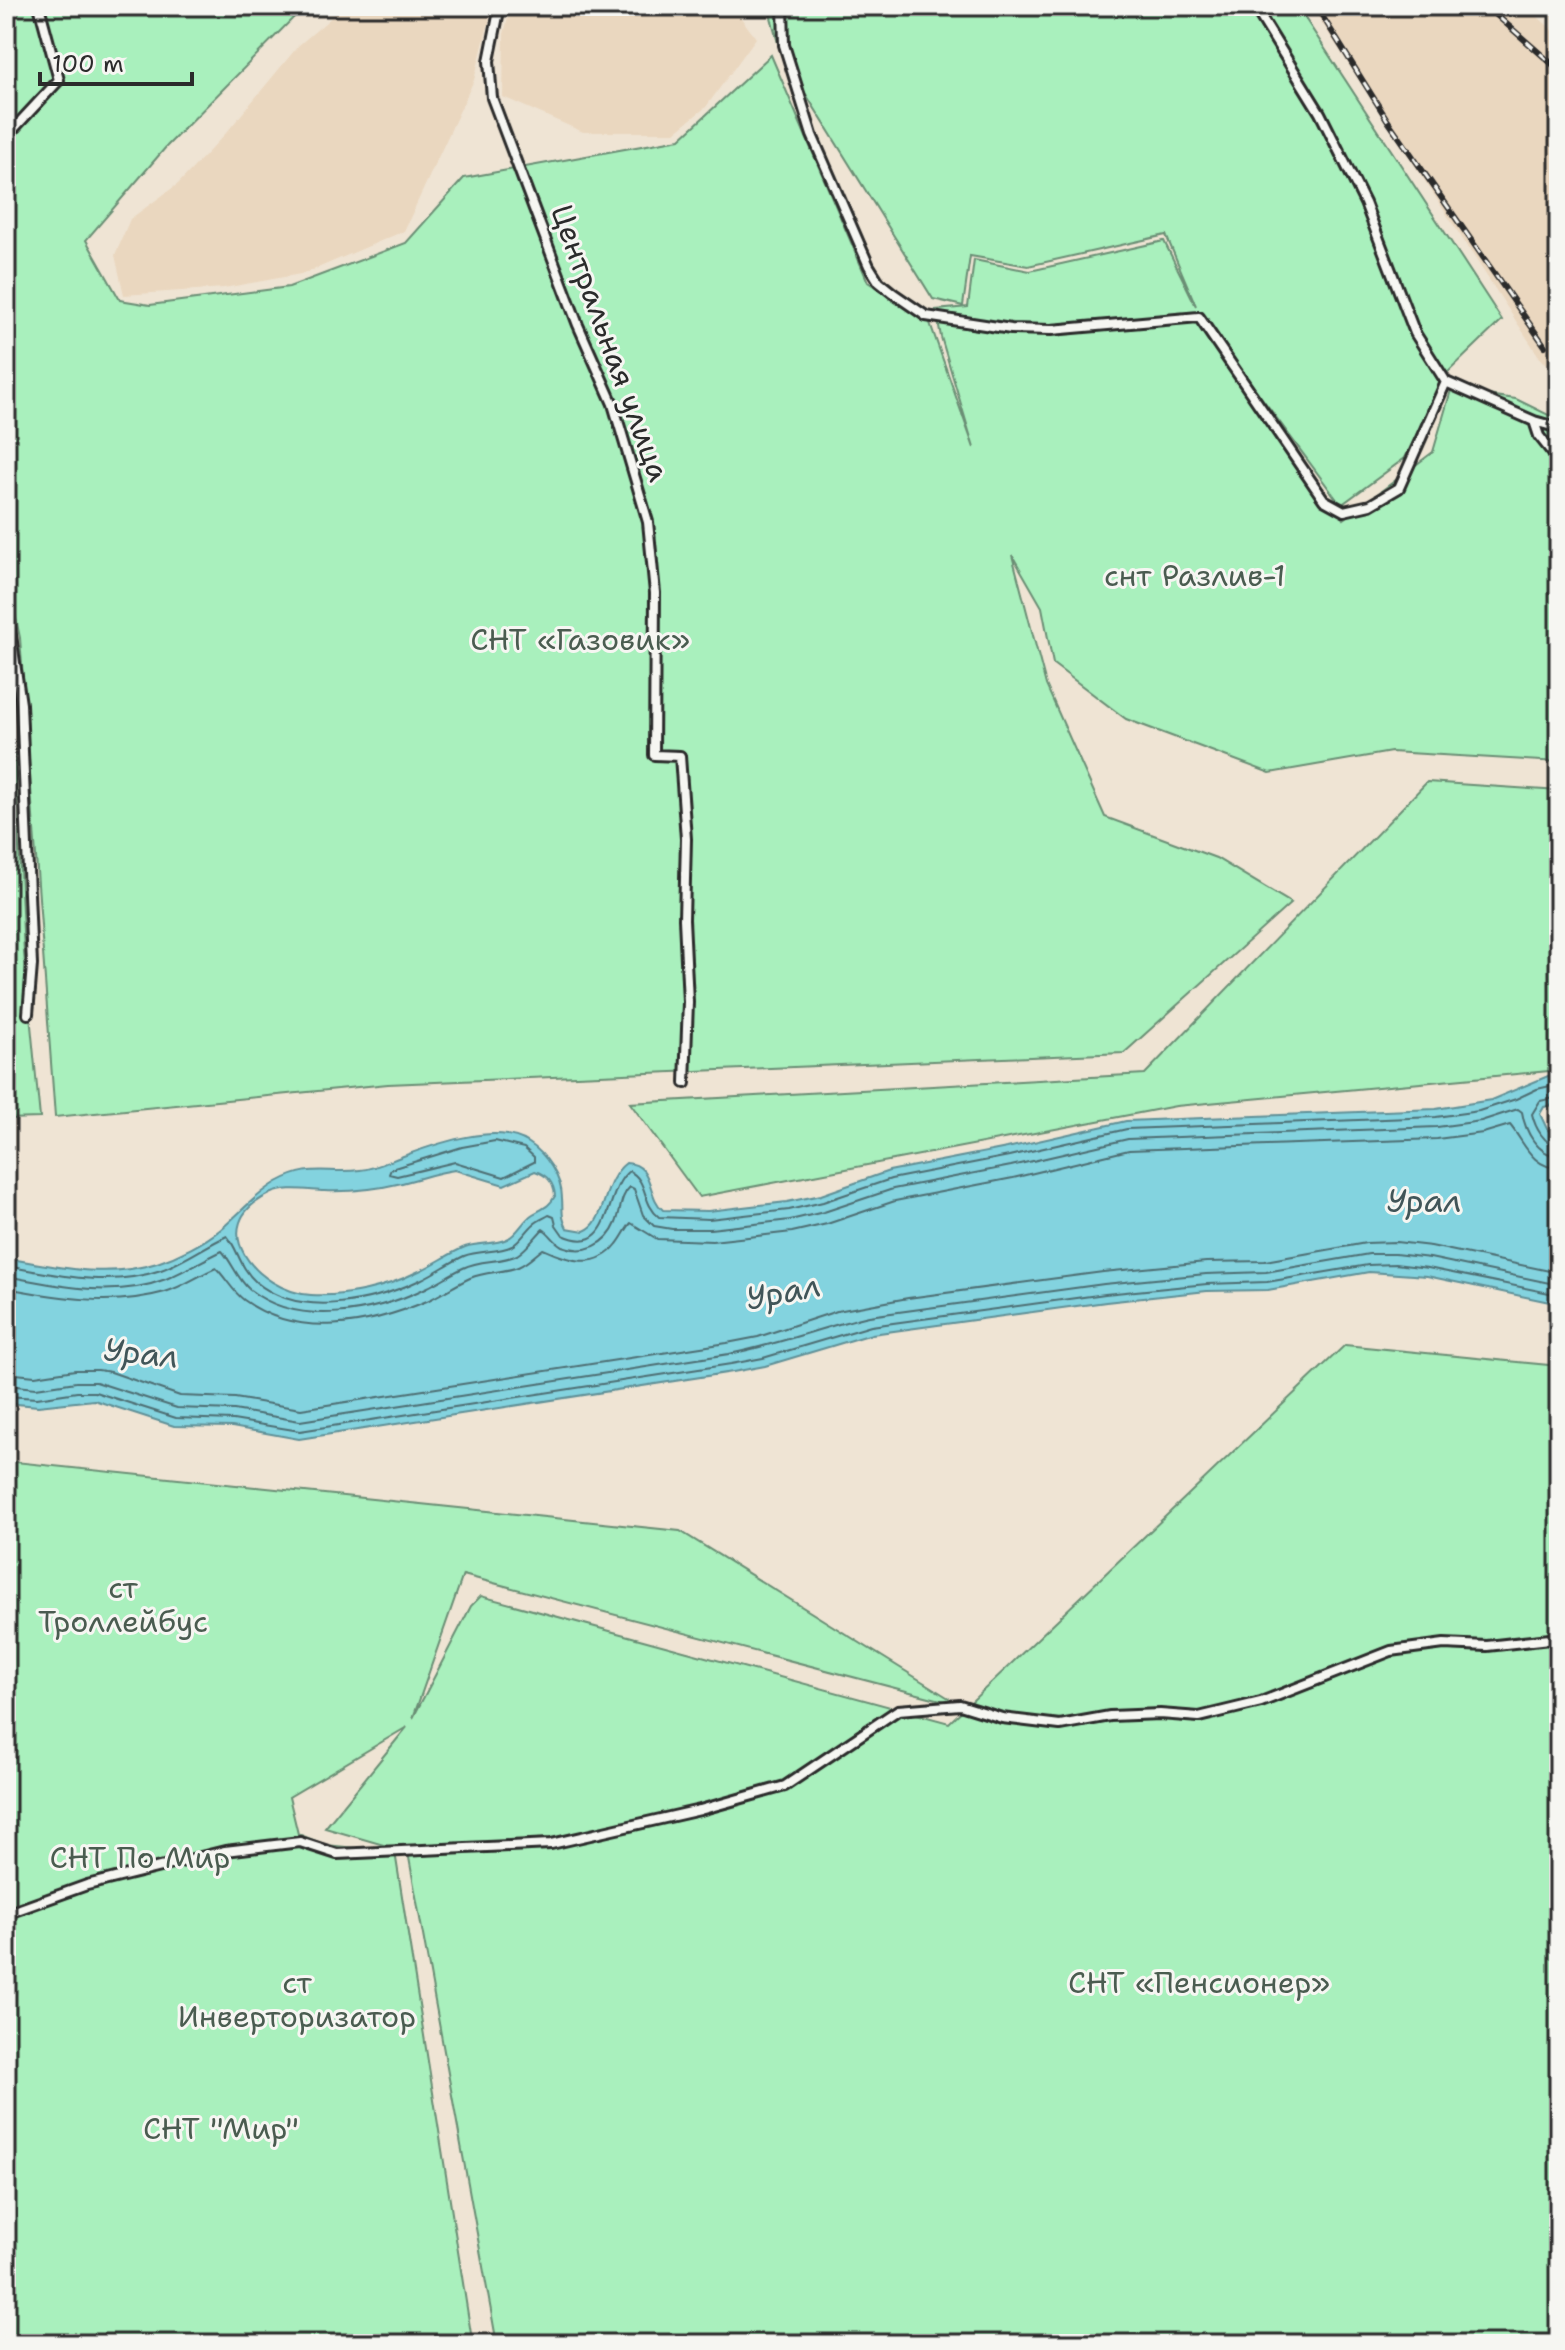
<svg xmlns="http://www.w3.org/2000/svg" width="1565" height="2350" font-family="'Shantell Sans',sans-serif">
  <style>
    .built { fill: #ead7bf }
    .green { fill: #a9f0bd; stroke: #6a8e74; stroke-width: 2 }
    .water { fill: #83d3df; stroke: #609097; stroke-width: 2; fill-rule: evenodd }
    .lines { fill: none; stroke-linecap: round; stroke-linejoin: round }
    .shore { stroke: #4e6e73; stroke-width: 2 }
    .minor-casing { stroke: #2b2b2b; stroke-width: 14 }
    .minor { stroke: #f6f6f2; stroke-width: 8 }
    .rail-casing { stroke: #2b2b2b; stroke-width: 6 }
    .rail { stroke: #f6f6f2; stroke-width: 3; stroke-dasharray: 9; stroke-linecap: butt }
    .labels { text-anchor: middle; stroke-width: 6; stroke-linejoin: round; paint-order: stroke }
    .street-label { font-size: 30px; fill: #2b2b2b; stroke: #f6f6f2 }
    .park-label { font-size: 30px; fill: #4a5c50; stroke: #f6f6f2 }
    .water-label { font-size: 32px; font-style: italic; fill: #415558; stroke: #f6f6f2 }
  </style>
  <rect width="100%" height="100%" fill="#efe4d4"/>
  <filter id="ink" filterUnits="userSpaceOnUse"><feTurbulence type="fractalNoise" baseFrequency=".0125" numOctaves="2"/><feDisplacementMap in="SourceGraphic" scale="16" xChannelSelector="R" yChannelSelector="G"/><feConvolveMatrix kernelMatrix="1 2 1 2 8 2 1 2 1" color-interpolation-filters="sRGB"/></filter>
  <g filter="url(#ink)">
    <path class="built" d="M345,6h148l-19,74 -70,151 -98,42 -82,15 -100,7 -9,-40 15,-36 48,-35 49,-52 72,-87z
      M511,6h221l24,32 -50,69 -31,25h-92l-80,-35 1,-63z
      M1311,6h215l33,30v334l-17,-9z"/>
    <path class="green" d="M6,6h299l-139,141 -80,93 34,60 30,5 139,-18 117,-44 58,-65 216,-39 91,-84 97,227 62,41 44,125 -33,-111 -5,-27 32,-3 6,-47 56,11 134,-30 32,65 -30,-71 -138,31 -58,-10 -7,50 -30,-7 -152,-245 -13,-48h529l205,314 -56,54 -41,84 -64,47 -143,-193 146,207 89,-67 18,-62 65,9 43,21v342l-168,-10 -121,21 -144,-54 -73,-55 -11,-57 -30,-52 34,130 59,132 111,41 75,45 -167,150 -736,31 -333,33 -35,-479 -14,-68z
      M6,699l9,65 9,189 16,165 -34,1z
      M1427,782l132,9v279l-383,36 -477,91 -69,-94 515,-29z
      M1345,1345l214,21v978h-1082l18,-11 -87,-481 -83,-24 82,-101 -118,70 9,37 28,11 69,7 77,488 -12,4h-454v-883l674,70 280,174 -497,-130 -50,143 58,-112 10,-10 468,127z"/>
    <path class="water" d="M1548,1076h11v28l-15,3 -4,7 7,15 12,11v164l-132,-28 -58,-4 -101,18 -61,1 -101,11 -234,32 -107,32 -32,6 -434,67 -67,-12 -58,-1 -80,-26 -56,6 -32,-3v-145c50,9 101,21 151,5 21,-7 47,-20 64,-34 19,-16 35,-35 56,-47 34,-19 49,-8 83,-12 16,-1 31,-10 46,-15 32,-12 93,-33 123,-12 17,11 33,35 33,55 1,12 -1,20 5,30l17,3c23,-8 17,-49 42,-68 29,1 20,33 37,47l45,1 79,-9 34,-7 68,-24 118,-23 119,-27 310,-12 55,-9zM455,1170l49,15 31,-14c12,4 19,11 20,25 -6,11 -12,12 -22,18 -10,6 -15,20 -26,25 -13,6 -28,3 -42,8 -17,7 -31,18 -48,25 -32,16 -70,25 -106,23 -53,-4 -110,-69 -41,-101 17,-8 35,-4 54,-3 25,1 53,-2 78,-8 18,-4 35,-11 53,-13z"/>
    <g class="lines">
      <path class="shore" d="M1559,1097l-19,4 -8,13c3,13 12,31 27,32
        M495,1141l29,7 10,9v5l-30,15 -49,-15 -58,14 -8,-2 2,-5 71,-22z
        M6,1266c51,9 104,22 155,4 23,-8 44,-24 66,-34 11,13 13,32 29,46 44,37 117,20 164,-2 15,-7 29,-17 44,-24 15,-6 34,-3 48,-10 9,-5 14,-15 22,-22 4,-4 10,-6 15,-9l5,2 2,8 7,10c51,23 40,-44 66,-64 19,9 13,33 30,46l50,2 80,-9 34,-8 68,-23 118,-23 118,-27 309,-12 43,-6 37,-12 21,-10 22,-5
        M6,1276c52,10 109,23 160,3 19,-8 37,-19 56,-28 10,11 15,28 28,39 49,38 124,23 176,-2 13,-6 24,-14 37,-20 17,-9 38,-5 54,-13 10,-6 18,-18 26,-26 7,4 11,13 19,17 23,9 45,-1 54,-23 5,-12 4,-27 14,-36l4,2 9,26 11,11 18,3h38l80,-9 34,-8 69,-23 118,-23 117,-27 309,-12 44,-6 37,-12 4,3c3,19 15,43 37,44
        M6,1288c54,10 106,19 159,4 18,-5 34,-17 51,-24 10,10 17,24 28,32 54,40 126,25 183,1 15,-7 28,-16 43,-23 16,-7 32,-5 48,-11 10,-4 17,-12 25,-18 24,11 53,22 74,-5 5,-6 9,-15 14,-21l26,16 55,2 80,-9 35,-8 68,-23 118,-23 116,-28 308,-11 46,-6 27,-8c15,18 21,42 49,43
        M6,1373l29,3 40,-6h23l13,2 69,24 55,2 66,11 426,-66 31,-6 79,-26 71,-13 195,-26 103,-10 59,-1 101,-18 30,-1 35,4 128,27
        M6,1385l30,3 40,-6h20l81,26 57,2 66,11 429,-67c48,-9 93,-27 140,-38l235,-32 102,-10 60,-2 103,-18h26l35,4 129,27
        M6,1396l31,2 40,-6h18l81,26 57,2 67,11 431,-67 32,-6 108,-32 234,-32 102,-10 60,-2 101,-17 27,-1 33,4 131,27"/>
      <defs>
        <path id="minor" d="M500,6l-11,55 3,37 86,227 35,79 35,118 7,71 -1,162 26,1 6,83 -2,80 4,83 -3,81
          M783,6l1,39 28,90 57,131 10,16 15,12 32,22 85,13 40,1 148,-13 125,183 20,11 26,-6 29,-17 47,-106 88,39 5,15 20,25
          M1254,6l66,107 45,90 50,130 31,49
          M6,137l53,-57 -20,-74
          M1534,421l25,7
          M6,601l15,103 11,261 -4,49
          M6,1914l81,-29 138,-34 75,-9 37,12 214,-10 149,-34 85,-24 113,-76 62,-5 42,13 58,7 50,-9 50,-2 39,3 62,-15 130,-51 53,-7 43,2 72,-8"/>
      </defs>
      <use href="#minor" class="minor-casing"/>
      <use href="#minor" class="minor"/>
      <defs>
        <path id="rail" d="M1316,6l72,115 157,225
          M1486,6l73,64"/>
      </defs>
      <use href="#rail" class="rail-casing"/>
      <use href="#rail" class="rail"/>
    </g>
  </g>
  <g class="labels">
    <g class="street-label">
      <text transform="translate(610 343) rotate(70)" y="10">Центральная улица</text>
    </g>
    <g class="park-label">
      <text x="1195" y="586">снт Разлив-1</text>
      <text x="580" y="650">СНТ «Газовик»</text>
      <text x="123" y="1598">ст<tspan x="123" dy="34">Троллейбус</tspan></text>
      <text x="140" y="1868">СНТ По Мир</text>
      <text x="297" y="1993">ст<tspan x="297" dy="34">Инверторизатор</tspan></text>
      <text x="1199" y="1993">СНТ «Пенсионер»</text>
      <text x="221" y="2139">СНТ "Мир"</text>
    </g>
    <g class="water-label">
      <text x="1424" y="1212">Урал</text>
      <text transform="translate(783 1292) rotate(-11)" y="11">Урал</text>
      <text transform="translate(141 1353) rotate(6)" y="11">Урал</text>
    </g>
  </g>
  <rect width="1565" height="2350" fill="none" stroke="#f6f6f2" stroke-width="32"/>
  <rect x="16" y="16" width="1533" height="2318" fill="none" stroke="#2b2b2b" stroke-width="3" filter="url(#ink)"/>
  <path d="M40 72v12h152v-12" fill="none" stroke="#2b2b2b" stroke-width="4"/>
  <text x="52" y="72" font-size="24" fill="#2b2b2b" stroke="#f6f6f2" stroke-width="6" paint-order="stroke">100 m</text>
</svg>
